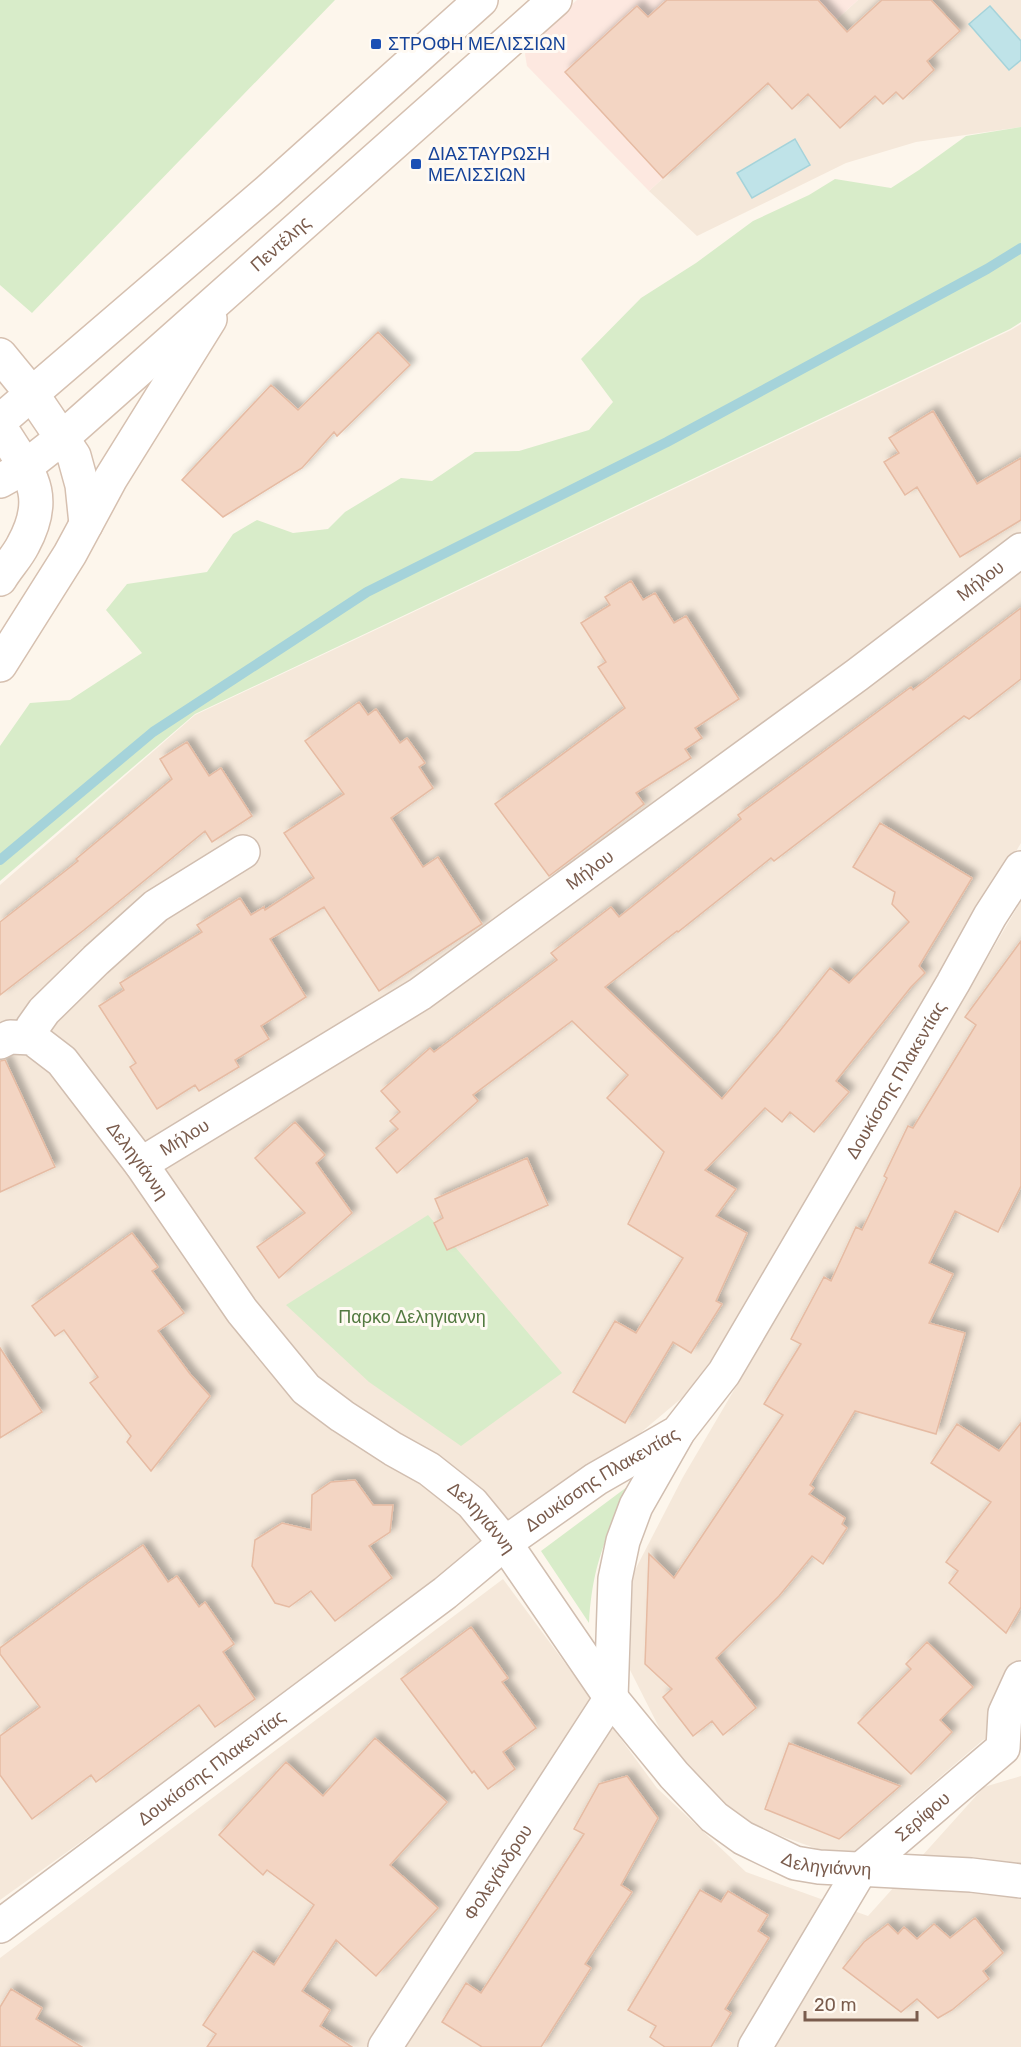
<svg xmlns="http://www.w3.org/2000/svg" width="1021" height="2047" font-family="Rubik,sans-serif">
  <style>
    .residential { fill: #f5e8da }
    .commercial { fill: #fde8e0 }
    .green { fill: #d8ecc9 }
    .water { fill: #bfe3e8; stroke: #a5d3da; stroke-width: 1.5 }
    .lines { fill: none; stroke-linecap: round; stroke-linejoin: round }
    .stream { stroke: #a5d3da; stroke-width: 10 }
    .building { fill: #f3d5c3; stroke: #e6bba3; stroke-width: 1.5; filter: url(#shadow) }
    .street-casing { stroke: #d1beb0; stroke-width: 36 }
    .secondary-casing { stroke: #d6c0b0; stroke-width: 36 }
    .street { stroke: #fff; stroke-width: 33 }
    .secondary { stroke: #fff; stroke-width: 33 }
    .transit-dot { fill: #1a4fb4; stroke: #fffaf3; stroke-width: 2 }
    .labels { text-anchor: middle; stroke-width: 6; stroke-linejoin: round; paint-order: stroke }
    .transit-label { font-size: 18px; fill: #164399; stroke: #fffaf3; text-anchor: start }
    .street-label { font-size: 18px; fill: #7a5c4d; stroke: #fffaf3 }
    .park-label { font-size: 18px; fill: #537a41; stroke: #fffaf3 }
  </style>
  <defs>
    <filter id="shadow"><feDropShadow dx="5.5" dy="-5.5" stdDeviation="3" flood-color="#0004"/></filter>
  </defs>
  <rect width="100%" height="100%" fill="#fdf6ec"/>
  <path class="residential" d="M858,0h163v127l-105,15 -70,21 -149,73 -48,-45z
    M1021,324v519l-326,544 -125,105 -570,408v-1015l195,-170 816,-385z
    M1021,901v826l-38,13 -138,119 -108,-39 -65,-67 -42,-83 3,-96 50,-97z
    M503,1579l154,209 89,84 122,44 116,-129 37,-11v271h-1021v-89z"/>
  <path class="commercial" d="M577,0h281l-209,191 -122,-125 -2,-12 2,-10z"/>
  <path class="green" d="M0,0h335l-303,313 -32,-28z
    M1021,127v195l-11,7 -815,385 -195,167v-135l30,-43 40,-3 72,-47 -36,-43 21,-26 80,-12 26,-38 24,-14 36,13 35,-4 17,-17 56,-34 31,3 43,-29 44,-1 70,-21 24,-28 -32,-43 60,-61 55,-35 57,-42 56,-26 26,-16 56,9 28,-18 47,-34z
    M428,1215l134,158 -101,73 -92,-64 -83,-77z
    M631,1484c-25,51 -39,82 -42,139l-48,-72z"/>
  <path class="water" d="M990,6l31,35v19l-12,10 -40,-46z
    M795,139l15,26 -58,33 -15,-25z"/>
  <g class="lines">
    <path class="stream" d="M0,860l153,-128 214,-140 300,-150 320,-173 34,-21"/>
  </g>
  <path class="building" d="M667,0h151l29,32 35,-32h49l29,31 -33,30 7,9 -31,29 -7,-7 -13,12 -8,-8 -35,32 -32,-34 -16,15 -24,-26 -105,95 -98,-106 72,-66 11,11z
    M378,332l32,33 -73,71 -3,-4 -32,36 -79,49 -41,-37 89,-95 27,25z
    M933,411l44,73 44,-26v62l-61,37 -43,-70 -12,8 -21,-33 15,-9 -10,-15z
    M631,581l12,19 12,-7 19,30 12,-7 53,83 -44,29 7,10 -17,11 6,9 -55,35 8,11 -95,72 -54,-72 130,-96 -27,-41 8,-5 -25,-39 29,-18 -5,-8z
    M1021,608v71l-52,40 -5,-3 -190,145 -3,-3 -93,74 -1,-1 -72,56 117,112 57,-67 51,-64 19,15 60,-61 -17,-18 3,-12 -42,-25 27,-44 92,55 -53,88 6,7 -14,14 -75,94 13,11 -35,40 -24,-20 -8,10 -17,-14 -60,62 31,19 -20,27 31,17 -31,68 6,3 -31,49 -18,-11 -48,81 -52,-31 42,-71 21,12 47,-75 -55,-34 36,-72 -57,-54 21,-23 -56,-54 -99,74 5,6 -81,72 -21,-25 22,-19 -8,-8 10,-9 -19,-21 49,-43 4,4 123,-92 -6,-7 60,-46 8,10 122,-98 -3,-4 173,-128 2,3z
    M359,702l9,13 8,-6 24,34 7,-5 18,25 -6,4 14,21 -42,30 32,49 15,-10 44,67 -103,67 -55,-84 -54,32 36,58 -45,29 8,13 -34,21 4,7 -40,24 -4,-6 -38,24 -27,-42 6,-4 -37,-57 25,-16 -4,-7 82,-51 -5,-7 43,-27 11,17 13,-8 1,3 49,-32 -30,-45 60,-39 -39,-53z
    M187,742l22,34 12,-8 31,48 -40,26 -7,-11 -121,99 -84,65v-73l78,-61 -2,-2 96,-80 -12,-20z
    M1021,941v245l-23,46 -43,-21 -26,52 24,11 -24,49 36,10 -29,101 -81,-23 -45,74 4,3 -5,6 36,24 -3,6 5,4 -24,36 -11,-8 -33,40 -63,62 40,50 -33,27 -11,-14 -19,15 -30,-39 9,-8 -27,-25 4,-110 25,24 109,-163 -19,-11 37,-60 -10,-5 33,-62 7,4 25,-54 6,3 25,-52 -3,-2 24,-50 5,2 63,-103 -11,-8z
    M5,1060l50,107 -55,25v-131z
    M295,1122l30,33 -9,8 36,50 -73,65 -22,-31 48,-34 -50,-55z
    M527,1158l21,47 -101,45 -13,-27 9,-5 -8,-19z
    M132,1233l26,34 -6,4 32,42 -26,18 32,43 20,22 -59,75 -24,-29 4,-6 -41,-53 8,-6 -34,-47 -9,6 -23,-30z
    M0,1348l42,64 -42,26z
    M1021,1423v184l-15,26 -57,-50 9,-12 -12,-9 45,-60 -60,-39 26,-39 42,27z
    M355,1480l18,25h20l-3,27 -21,14 23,32 -57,43 -24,-30 -22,16 -14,-4 -23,-37 3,-26 27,-17 29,7 1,-35 19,-13z
    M143,1545l25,37 9,-6 22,31 6,-5 29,42 -11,8 32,47 -40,28 -16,-22 -103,77 -5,-7 -59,44 -32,-44v-39l40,-29 -40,-53v-6l88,-65z
    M471,1627l37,51 -6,4 34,46 -33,24 12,17 -27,20 -14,-18 -2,2 -71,-94z
    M927,1642l46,45 -33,33 12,12 -41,42 -53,-51 53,-54 -5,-5z
    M375,1738l72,64 -57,63 48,43 -62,68 -40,-36 -34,51 28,19 -10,16 32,21h-145l9,-13 -13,-9 50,-74 21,14 40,-60 -47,-35 -4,5 -44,-40 67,-73 37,34z
    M789,1743l111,43 -61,53 -74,-30z
    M627,1776l31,42 -37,67 11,7 -47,72 6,4 -50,79h-59l-40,-25 24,-39 15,10 103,-159 -10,-5 25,-45z
    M700,1890l21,12 7,-11 40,24 -10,16 11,7 -44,71 6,4 -20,34h-46l-15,-10 6,-11 -28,-16z
    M975,1918l28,35 -20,18 6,8 -37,31 -14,8 -21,-19 -16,13 -58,-44 21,-26 24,-18 10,10 6,-7 13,12 17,-15 16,14z
    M11,1989l31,19 -6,11 46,28h-82v-40z"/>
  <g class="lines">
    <defs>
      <g id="street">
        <path d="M32,1038v-10l12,-17 52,-51 60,-54 87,-54"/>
        <path id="s1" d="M0,1042l10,-5 22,1 30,23 79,103 101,147 64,78 36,27 51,33 36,20 43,34 33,40 106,155 63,77 40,42 29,21 52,25 24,4 152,8 50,6"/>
        <path id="s2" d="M141,1164l279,-170 437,-319 164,-125"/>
        <path id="s3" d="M0,1926l445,-333 60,-50 91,-64 82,-47 46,-59 229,-390 37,-67 31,-48"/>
        <path id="s4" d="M385,2047l226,-349 4,-119 8,-38 13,-35 41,-72"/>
        <path id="s5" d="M755,2047l106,-178 142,-121 2,-35 16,-35"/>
      </g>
      <g id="secondary">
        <path d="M0,355l32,39 42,62 8,29 4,39"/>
        <path d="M0,421l268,-230 213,-191"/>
        <path d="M0,427c27,44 52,65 23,118 -6,12 -16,22 -23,34"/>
        <path id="s6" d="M0,481l25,-14 37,-29 493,-438"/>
        <path d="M0,665l70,-111 41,-76 99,-159"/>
      </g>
    </defs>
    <use href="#street" class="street-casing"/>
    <use href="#secondary" class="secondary-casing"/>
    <use href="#street" class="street"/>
    <use href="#secondary" class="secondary"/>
  </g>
  <g class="transit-dot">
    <rect x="370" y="38" width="12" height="12" rx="3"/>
    <rect x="410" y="158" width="12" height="12" rx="3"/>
  </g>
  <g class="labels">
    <g class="transit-label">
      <text x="388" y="50">ΣΤΡΟΦΗ ΜΕΛΙΣΣΙΩΝ</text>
      <text x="428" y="160">ΔΙΑΣΤΑΥΡΩΣΗ<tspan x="428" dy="21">ΜΕΛΙΣΣΙΩΝ</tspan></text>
    </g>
    <g class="street-label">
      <text dy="6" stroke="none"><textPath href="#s6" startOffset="368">Πεντέλης</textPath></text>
      <text dy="6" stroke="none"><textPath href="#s2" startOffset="1023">Μήλου</textPath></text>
      <text dy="6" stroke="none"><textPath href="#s2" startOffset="537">Μήλου</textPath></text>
      <text dy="6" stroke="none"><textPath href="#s3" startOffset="1254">Δουκίσσης Πλακεντίας</textPath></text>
      <text dy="6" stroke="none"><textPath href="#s2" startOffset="51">Μήλου</textPath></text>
      <text dy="6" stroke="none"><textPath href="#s1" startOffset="196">Δεληγιάννη</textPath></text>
      <text dy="6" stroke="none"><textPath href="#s3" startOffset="750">Δουκίσσης Πλακεντίας</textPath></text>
      <text dy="6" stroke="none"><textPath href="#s1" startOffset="699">Δεληγιάννη</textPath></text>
      <text dy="6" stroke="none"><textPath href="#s3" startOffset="264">Δουκίσσης Πλακεντίας</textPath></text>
      <text dy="6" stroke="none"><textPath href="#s5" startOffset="288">Σερίφου</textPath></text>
      <text dy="6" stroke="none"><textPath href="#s1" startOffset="1204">Δεληγιάννη</textPath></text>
      <text dy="6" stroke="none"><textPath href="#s4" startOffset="208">Φολεγάνδρου</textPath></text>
    </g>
    <g class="park-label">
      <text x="412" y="1323">Παρκο Δεληγιαννη</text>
    </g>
  </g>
  <path d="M805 2011v9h112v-9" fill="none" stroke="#7a5c4d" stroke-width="3"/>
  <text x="814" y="2011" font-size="18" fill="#7a5c4d" stroke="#fffaf3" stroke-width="4.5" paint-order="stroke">20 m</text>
</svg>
